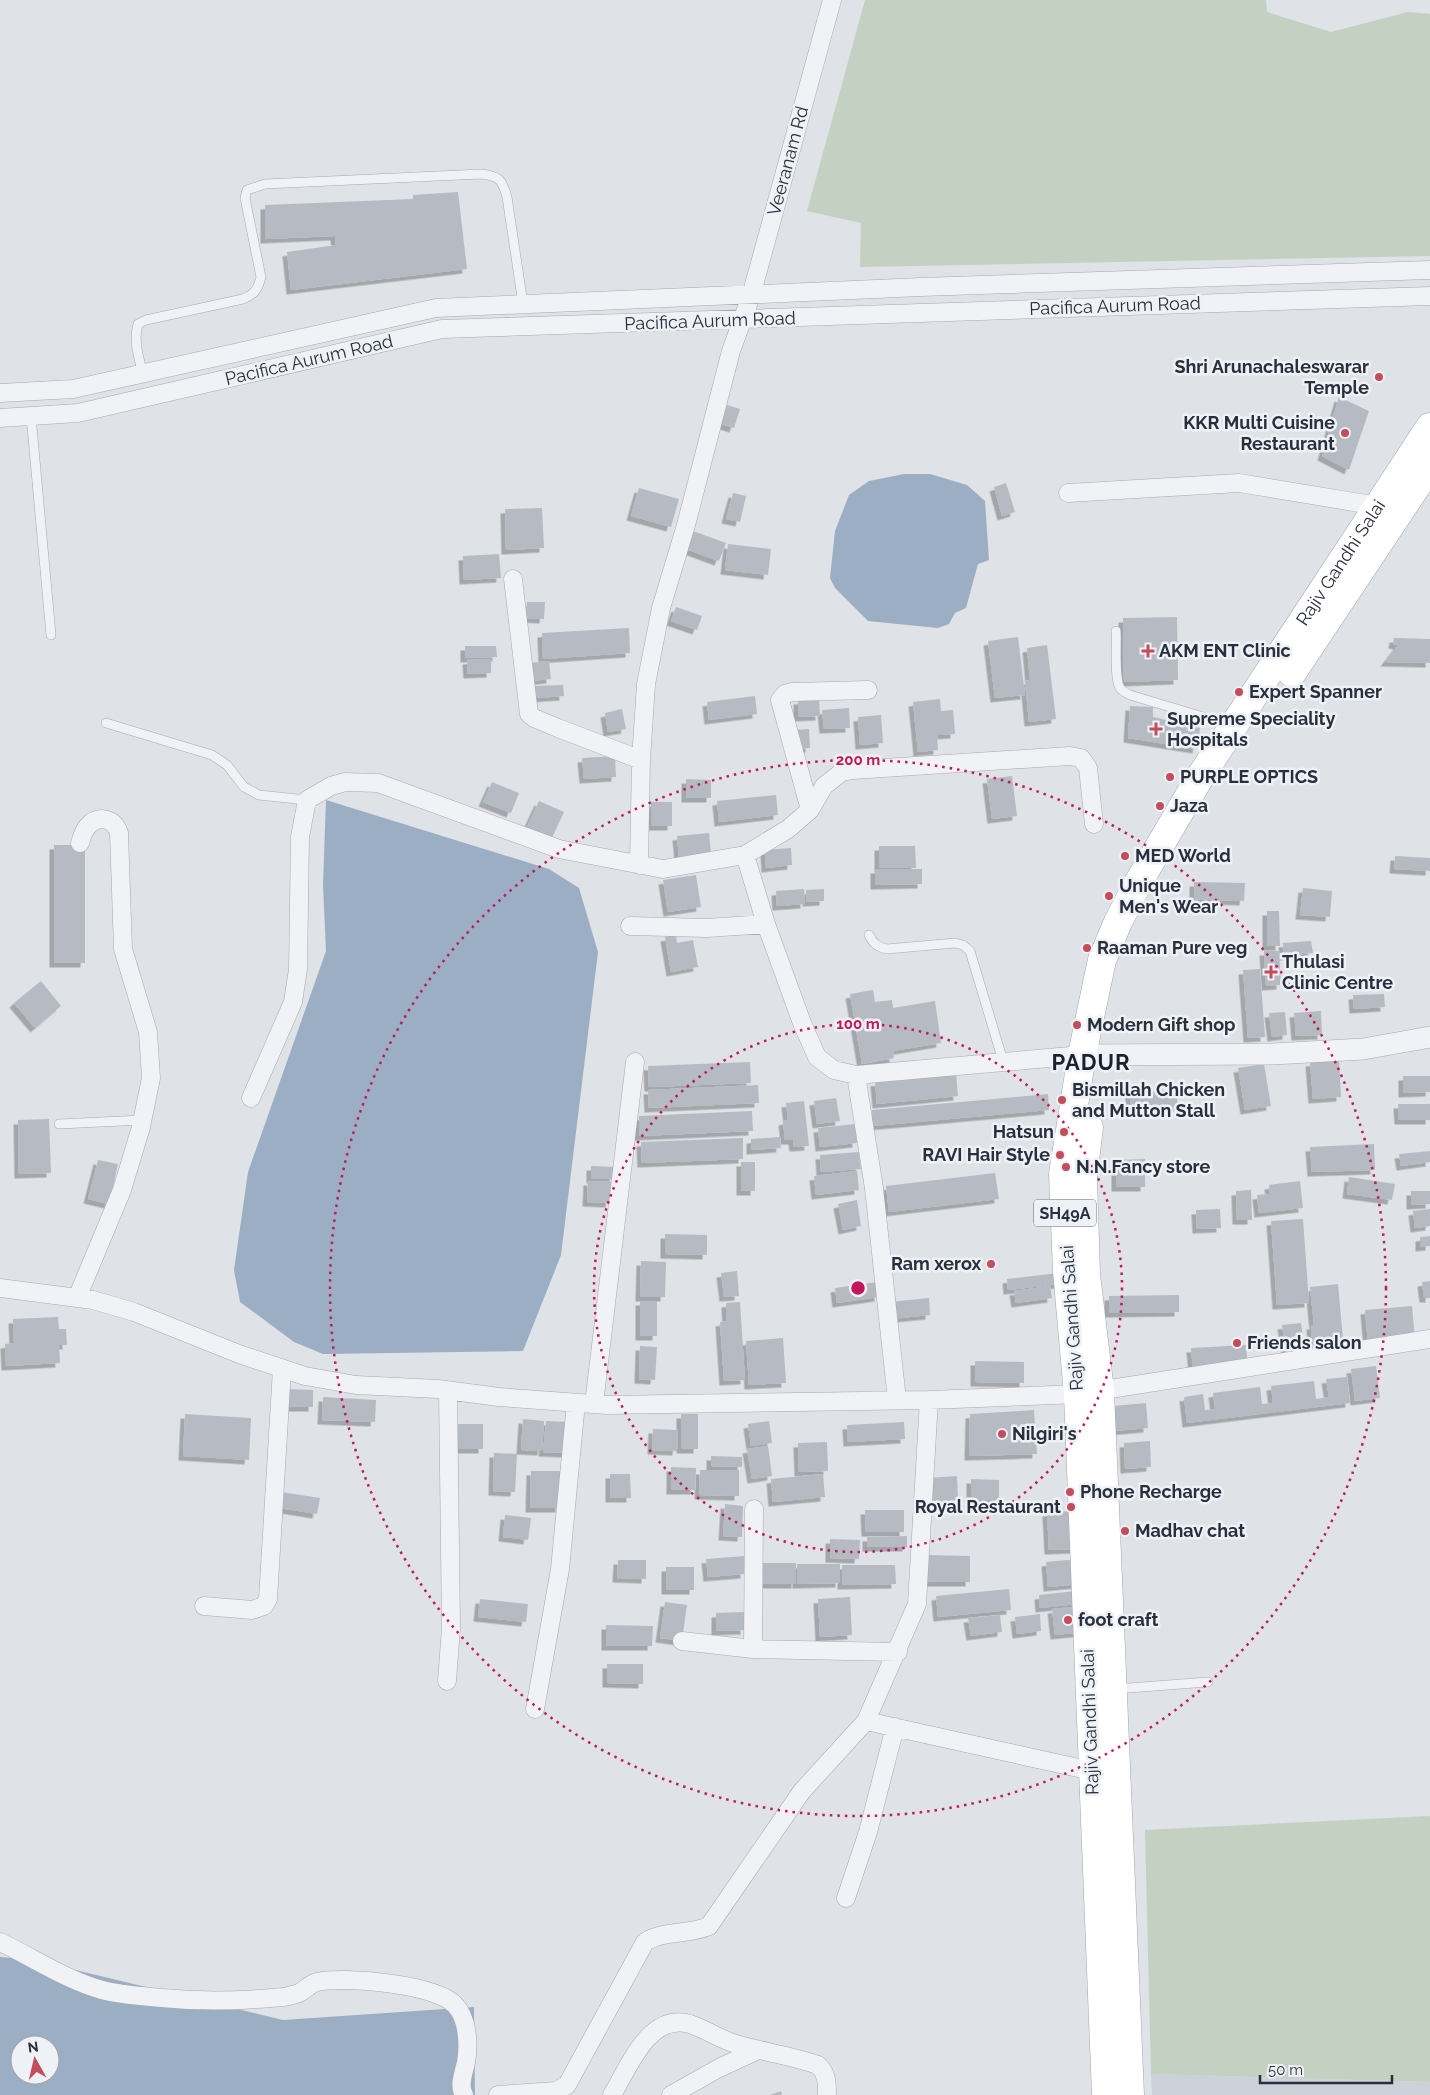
<svg xmlns="http://www.w3.org/2000/svg" width="1430" height="2095" font-family="Raleway,sans-serif">
  <style>
    .built { fill: #cdd1d9 }
    .green { fill: #c4d0c1 }
    .water { fill: #9caec4; fill-rule: evenodd }
    .building { fill: #b6bbc3; filter: url(#shadow) }
    .lines { fill: none; stroke-linecap: round; stroke-linejoin: round }
    .service-casing { stroke: #a5a9b1; stroke-width: 10 }
    .minor-casing { stroke: #a5a9b1; stroke-width: 19 }
    .tertiary-casing { stroke: #a5a9b1; stroke-width: 22 }
    .primary-casing { stroke: #9fa6b2; stroke-width: 29 }
    .service { stroke: #f1f2f6; stroke-width: 9 }
    .minor { stroke: #f1f2f6; stroke-width: 18 }
    .tertiary { stroke: #f1f2f6; stroke-width: 21 }
    .primary { stroke: #fff; stroke-width: 28 }
    .ring { fill: none; stroke: #c2185b; stroke-width: 2.5; stroke-dasharray: 2.5 5 }
    .poi-dot { fill: #c34d5a; stroke: #eef1f5; stroke-width: 2 }
    .labels { text-anchor: middle; stroke-width: 5; stroke-linejoin: round; paint-order: stroke }
    .shield { fill: #eef1f5; stroke: #646974; stroke-width: 1 }
    .shield-label { font-size: 16px; font-weight: bold; fill: #292f3d }
    .street-label { font-size: 18px; fill: #292f3d; stroke: #eef1f5 }
    .poi-label { font-size: 18px; font-weight: bold; fill: #292f3d; stroke: #eef1f5; text-anchor: start }
    .district-label { font-size: 22px; font-weight: bold; letter-spacing: 1px; fill: #1b212d; stroke: #eef1f5 }
    .centre { fill: #c2185b; stroke: #eef1f5; stroke-width: 2.5 }
    .ring-label { font-size: 15px; text-anchor: middle; font-weight: bold; fill: #c2185b; stroke: #eef1f5; stroke-width: 5; stroke-linejoin: round; paint-order: stroke }
  </style>
  <defs>
    <filter id="shadow"><feDropShadow dx="-4.5" dy="4.5" stdDeviation="0" flood-color="#0004"/></filter>
  </defs>
  <rect width="100%" height="100%" fill="#dfe2e7"/>
  <path class="built" d="M1151,2074l279,8v13h-278z"/>
  <path class="green" d="M865,0h401l1,12 64,20 77,-20 22,2v242l-570,11 1,-44 -54,-12z
    M1430,1816v266l-279,-8 -6,-244z"/>
  <path class="water" d="M904,474h26l37,11 18,16 4,59 -11,4 -12,44 -11,5 -6,11 -11,4 -70,-7 -33,-33 -5,-10 5,-47 14,-36 20,-14z
    M326,800l223,69 30,19 19,64 -37,303 -38,96 -200,3 -29,-12 -54,-40 -6,-32 14,-98 78,-221 -3,-66z
    M0,1957l34,3 249,60 191,-13 1,88h-475zM20,2045h30v30h-30z"/>
  <path class="building" d="M458,192l9,77 -176,21 -4,-38 49,-7 -1,-9 -70,3v-34l148,-6v-4z
    M1339,397l30,14 -20,59 -27,-14z
    M727,405l13,4 -6,19 -13,-4z
    M1006,483l9,29 -13,4 -8,-29z
    M639,488l40,11 -8,28 -40,-11z
    M733,493l13,3 -6,26 -14,-3z
    M542,508l2,40 -38,2 -1,-41z
    M693,531l33,12 -7,18 -33,-12z
    M728,544l43,5 -3,26 -43,-5z
    M499,554l2,24 -37,2 -1,-24z
    M527,602h18l-1,17 -18,-1z
    M676,607l26,9 -5,14 -26,-9z
    M1177,617l1,63 -54,2 -1,-64z
    M629,628l1,25 -87,6 -1,-26z
    M1018,637l7,58 -30,3 -7,-57z
    M1394,638l36,1v24l-45,-1 13,-17 -5,-1z
    M1047,645l9,74 -27,3 -4,-41 5,-1 -3,-32z
    M465,646h31l1,11 -32,1z
    M491,659v14l-23,1 -1,-14z
    M549,661l2,18 -20,2 -2,-18z
    M563,685l1,11 -29,2 -1,-12z
    M755,696l2,18 -48,6 -2,-18z
    M819,699l1,17 -22,1v-17z
    M940,699l1,12 12,-1 2,24 -18,1 1,15 -20,2 -5,-50z
    M1130,706l23,1v10l47,11 -3,21 -69,-11z
    M849,708l1,20 -26,1 -2,-19z
    M622,709l4,20 -18,3 -3,-19z
    M881,715l2,28 -23,2 -2,-28z
    M809,729l1,19 -15,1 -1,-19z
    M615,756l1,21 -32,2 -2,-21z
    M1012,776l5,40 -25,3 -5,-40z
    M686,779l25,1v18h-25z
    M492,782l27,11 -8,20 -28,-11z
    M776,795l2,20 -59,7 -2,-21z
    M539,801l25,11 -13,28 -25,-11z
    M651,802h21v24h-21z
    M709,833l2,20 -32,4 -2,-21z
    M54,845h31v118h-31z
    M879,846h36l1,22h-37z
    M791,848l1,17 -26,3 -1,-18z
    M1395,856l35,2v13l-36,-2z
    M875,869h47v15l-47,1z
    M696,875l5,32 -33,5 -5,-32z
    M1194,882l51,1 -1,18 -50,-2z
    M1303,888l29,3 -2,26 -30,-2z
    M804,889l1,15 -28,2 -1,-15z
    M824,889v12l-17,1 -1,-12z
    M1267,911h12l1,35h-13z
    M676,935l1,8 16,-3 5,27 -27,5 -6,-35z
    M1311,941l2,12 -29,3 -1,-13z
    M1264,951h15l2,34 -15,1z
    M1260,969l5,68 -17,1 -5,-68z
    M41,981l20,25 -26,22 -21,-25z
    M873,990l2,12 17,-2 1,8 42,-7 6,42 -48,8 1,7 -32,6 -12,-70z
    M1384,994l1,13 -31,2 -1,-14z
    M1321,1011l1,24 -26,1 -2,-23z
    M1285,1012l2,23 -15,2 -3,-24z
    M1339,1060l2,37 -28,2 -3,-37z
    M750,1062l1,21 -102,4 -1,-21z
    M1264,1064l7,42 -26,4 -7,-42z
    M956,1073l2,23 -81,8 -2,-22z
    M1403,1076h27v16l-27,1z
    M758,1085l1,18 -110,5 -1,-18z
    M1176,1089l2,18 -47,4 -1,-18z
    M1048,1094l1,16 -176,16 -1,-16z
    M836,1098l4,23 -23,3 -3,-23z
    M804,1101l5,45 -15,1 -1,-7h-8l-2,-19 5,-1 -2,-17z
    M1398,1104h32v16h-31z
    M752,1111l1,20 -114,5v-20z
    M49,1119l2,54 -32,1 -1,-54z
    M855,1124l2,19 -37,4 -2,-19z
    M780,1137l1,11 -30,2v-11z
    M743,1138v21l-101,4 -1,-21z
    M1374,1144l1,26 -63,2 -2,-25z
    M1430,1151v11l-29,4 -2,-12z
    M859,1152l2,17 -40,3 -1,-17z
    M1145,1159v28h-29v-27z
    M98,1160l20,4 -9,40 -21,-5z
    M741,1162h14v29h-14z
    M591,1166l24,1 -1,12h-23z
    M857,1171l2,19 -43,5 -2,-19z
    M995,1173l4,26 -110,13 -3,-26z
    M1349,1177l46,7 -3,16 -45,-6z
    M588,1181l23,1 -1,21 -23,-1z
    M1300,1181l3,27 -44,5 -2,-18 13,-1 -1,-9z
    M1251,1190l1,30h-15l-1,-29z
    M1411,1191h19v13l-19,1z
    M857,1200l4,26 -18,4 -5,-26z
    M1220,1209l1,19 -24,1 -1,-19z
    M1430,1209v17l-15,2 -2,-17z
    M1303,1219l6,84 -32,2 -6,-84z
    M665,1234l42,1v20l-42,-1z
    M1430,1236v10l-10,1v-10z
    M641,1261l25,1 -1,35h-25z
    M737,1271l2,25 -15,1 -3,-24z
    M1058,1273l2,11 -52,6 -1,-11z
    M1430,1281v17h-6l-2,-16z
    M877,1282l2,15 -42,6 -2,-15z
    M1338,1284l6,66 -31,3 -2,-28h3l-4,-38z
    M1050,1286l2,12 -36,5 -2,-12z
    M1179,1295v17l-70,1v-17z
    M929,1298l1,17 -40,4 -1,-17z
    M640,1301h17v35h-17z
    M740,1302l5,78 -21,1 -4,-59 7,-1 -1,-18z
    M1412,1306l3,33 -47,5 -3,-34z
    M58,1317l1,12h7l1,16h-8l1,18 -54,3 -1,-22 9,-1 -1,-24z
    M1301,1323l4,30 -18,3 -5,-31z
    M783,1338l3,45 -37,2 -3,-44z
    M1246,1345l2,22 -55,3 -2,-22z
    M640,1346l17,1 -2,33 -16,-1z
    M975,1361l49,1v21l-49,-1z
    M1376,1366l4,32 -25,3 -4,-32z
    M1347,1377l3,26 -163,20 -3,-26 19,-3 2,16 10,-1 -2,-16 47,-6 2,17 11,-1 -2,-17 43,-5 2,18 13,-2 -3,-18z
    M286,1389l27,1v17h-28z
    M323,1397l53,3 -1,22 -53,-2z
    M1146,1403l2,25 -34,3 -2,-25z
    M1034,1410l3,44 -68,2 1,-42z
    M185,1414l66,4 -2,42 -66,-4z
    M681,1414h17v35h-17z
    M523,1419l21,2 -2,30 -21,-1z
    M546,1421l23,1 -2,31 -24,-1z
    M769,1421l3,22 -21,3 -3,-22z
    M904,1422l1,17 -57,3 -1,-17z
    M457,1424h26v25h-26z
    M653,1429l25,1 -1,21 -25,-1z
    M1150,1441l1,26 -26,2 -1,-26z
    M827,1442l1,29 -29,1 -1,-29z
    M768,1446l4,30 -20,3 -5,-30z
    M494,1453l23,1 -2,38 -22,-1z
    M711,1456l31,1v10l-31,-1z
    M671,1467l25,1 -1,22h-24z
    M700,1470h39v26l-40,-1z
    M531,1471h30l-1,37h-30z
    M610,1474h20l1,24h-21z
    M823,1474l2,23 -52,5 -2,-23z
    M957,1476l1,24 -29,2 -1,-24z
    M971,1479l28,1v20h-28z
    M281,1492l39,6 -3,16 -38,-6z
    M725,1504l18,2 -1,31 -19,-1z
    M865,1510h39v22h-38z
    M1074,1511l2,38 -27,1 -2,-38z
    M505,1515l26,3 -3,22 -25,-3z
    M907,1536v11h-40v-10z
    M830,1539l30,1 -1,19 -29,-1z
    M926,1555l44,1v26h-44z
    M744,1556l1,18 -37,3 -2,-18z
    M1078,1559l2,25 -32,3 -2,-25z
    M618,1560h28v19l-29,-1z
    M757,1563h39v21h-39z
    M797,1564h43v19l-43,1z
    M842,1565h53l1,19 -54,1z
    M666,1567h28v23h-28z
    M1009,1589l2,21 -73,7 -2,-21z
    M1075,1591l2,13 -37,4 -1,-13z
    M850,1597l2,38 -32,2 -2,-38z
    M480,1599l48,5 -2,18 -48,-5z
    M665,1602l22,3 -5,36 -22,-3z
    M1082,1606l3,26 -30,3 -3,-26z
    M744,1612l1,18 -29,1v-18z
    M1040,1614l1,17 -24,3 -2,-17z
    M1000,1615l2,17 -31,4 -3,-18z
    M606,1625l47,1 -1,20h-46z
    M607,1664h36v20l-36,-1z
    M781,2091l1,4h-12z"/>
  <g class="lines">
    <defs>
      <path id="service" d="M143,374c-4,-16 -10,-33 -5,-50l8,-4 97,-21c12,-5 15,-10 18,-22l-16,-79 2,-8 18,-6 216,-10c18,2 21,5 26,23l16,107
        M31,416l20,219
        M1116,631c1,13 -2,47 4,57 2,3 6,5 10,7l100,30
        M106,723l106,32 15,10 17,22 15,8 48,5
        M869,935c4,8 8,12 18,14l68,-6 8,2 7,6 33,110
        M59,1124l84,-4
        M1115,1689l93,-7"/>
      <path id="minor" d="M0,393l73,-4 363,-81 485,-21 509,-17
        M0,418l78,-5 364,-84 988,-33
        M1068,493l171,-10 139,23
        M513,579l16,135 5,4 24,10 83,32
        M810,810l-30,-110 5,-6 7,-2 76,-2
        M745,855l21,69 36,99 15,34 17,13 22,5 226,-20
        M639,865l2,-105 5,-76 15,-76 25,-83 45,-174 20,-55 81,-296
        M630,926l77,2 59,-4
        M856,1075l18,113 23,212
        M251,1098l42,-96 5,-33 2,-132 7,-37 24,-14 14,-4 33,1 181,66 104,20 82,-14 43,-26 22,-19 14,-24 18,-14 11,-2 217,-14 11,2 7,10 6,56
        M0,1288l93,12 41,12 105,42 66,22 51,9 82,4 61,8 108,8 322,-5 149,-6 352,-55
        M77,1298l45,-108 19,-63 10,-49 -3,-46 -25,-83 -4,-116c-5,-15 -21,-19 -32,-6 -4,5 -5,10 -7,16
        M929,1400l-12,204 -51,117 226,50
        M594,1404l41,-342
        M204,1606l48,4 12,-4 4,-7 14,-230
        M682,1641l71,8 145,3
        M753,1649l1,-140
        M447,1681l4,-53 -3,-237
        M535,1709l25,-140 16,-166
        M846,1898l22,-66 27,-105
        M0,1942c34,16 66,38 102,48 19,5 41,6 60,8 41,4 80,3 121,-1 6,-1 13,-2 18,-5 5,-3 9,-8 16,-10 27,-6 119,2 138,23 13,13 14,40 11,57 -2,11 -8,23 -2,33
        M498,2095l58,-4 11,-6 78,-143c19,-12 44,-7 64,-16l93,-135 64,-70
        M612,2095c17,-28 37,-83 78,-71 15,5 28,14 43,19 28,9 57,12 85,22 9,8 9,18 9,30
        M671,2095l48,-27 39,-18"/>
      <path id="tertiary" d="M1082,1055l191,-1 90,-5 67,-12"/>
      <g id="primary">
        <path d="M1292,673l138,-207"/>
        <path d="M1089,1127l-6,50 3,98 14,116 30,704"/>
        <path id="s1" d="M1106,2095l-28,-701 -11,-123 -4,-97 19,-119 20,-95 16,-38 20,-39 62,-106 230,-350"/>
      </g>
    </defs>
    <use href="#service" class="service-casing"/>
    <use href="#minor" class="minor-casing"/>
    <use href="#tertiary" class="tertiary-casing"/>
    <use href="#primary" class="primary-casing"/>
    <use href="#service" class="service"/>
    <use href="#minor" class="minor"/>
    <use href="#tertiary" class="tertiary"/>
    <use href="#primary" class="primary"/>
  </g>
  <g class="ring">
    <circle cx="858" cy="1288" r="264"/>
    <circle cx="858" cy="1288" r="528"/>
  </g>
  <g class="poi-dot">
    <circle cx="1379" cy="377" r="5"/>
    <circle cx="1345" cy="433" r="5"/>
    <path d="M1145.5 643.5h5v5h5v5h-5v5h-5v-5h-5v-5h5z"/>
    <circle cx="1239" cy="692" r="5"/>
    <path d="M1153.5 721.5h5v5h5v5h-5v5h-5v-5h-5v-5h5z"/>
    <circle cx="1170" cy="777" r="5"/>
    <circle cx="1160" cy="806" r="5"/>
    <circle cx="1125" cy="856" r="5"/>
    <circle cx="1109" cy="896" r="5"/>
    <circle cx="1087" cy="948" r="5"/>
    <path d="M1268.5 964.5h5v5h5v5h-5v5h-5v-5h-5v-5h5z"/>
    <circle cx="1077" cy="1025" r="5"/>
    <circle cx="1062" cy="1100" r="5"/>
    <circle cx="1064" cy="1132" r="5"/>
    <circle cx="1060" cy="1155" r="5"/>
    <circle cx="1066" cy="1167" r="5"/>
    <circle cx="991" cy="1264" r="5"/>
    <circle cx="1237" cy="1343" r="5"/>
    <circle cx="1002" cy="1434" r="5"/>
    <circle cx="1070" cy="1492" r="5"/>
    <circle cx="1071" cy="1507" r="5"/>
    <circle cx="1125" cy="1531" r="5"/>
    <circle cx="1068" cy="1620" r="5"/>
  </g>
  <g class="labels">
    <rect class="shield" x="1034" y="1199.5" width="62" height="27" rx="4"/>
    <g class="shield-label">
      <text x="1065" y="1219">SH49A</text>
    </g>
    <g class="street-label">
      <text transform="translate(788 161) rotate(-75)" y="6">Veeranam Rd</text>
      <text transform="translate(1115 306) rotate(-2)" y="6">Pacifica Aurum Road</text>
      <text transform="translate(710 321) rotate(-2)" y="6">Pacifica Aurum Road</text>
      <text transform="translate(309 360) rotate(-13)" y="6">Pacifica Aurum Road</text>
      <text dy="6" stroke="none"><textPath href="#s1" startOffset="1604">Rajiv Gandhi Salai</textPath></text>
      <text transform="translate(1072 1318) rotate(-94)" y="6">Rajiv Gandhi Salai</text>
      <text transform="translate(1090 1722) rotate(-92)" y="6">Rajiv Gandhi Salai</text>
    </g>
    <g class="poi-label">
      <text x="1369" y="373" text-anchor="end">Shri Arunachaleswarar<tspan x="1369" dy="21">Temple</tspan></text>
      <text x="1335" y="429" text-anchor="end">KKR Multi Cuisine<tspan x="1335" dy="21">Restaurant</tspan></text>
      <text x="1159" y="657">AKM ENT Clinic</text>
      <text x="1249" y="698">Expert Spanner</text>
      <text x="1167" y="725">Supreme Speciality<tspan x="1167" dy="21">Hospitals</tspan></text>
      <text x="1180" y="783">PURPLE OPTICS</text>
      <text x="1170" y="812">Jaza</text>
      <text x="1135" y="862">MED World</text>
      <text x="1119" y="892">Unique<tspan x="1119" dy="21">Men's Wear</tspan></text>
      <text x="1097" y="954">Raaman Pure veg</text>
      <text x="1282" y="968">Thulasi<tspan x="1282" dy="21">Clinic Centre</tspan></text>
      <text x="1087" y="1031">Modern Gift shop</text>
      <text x="1072" y="1096">Bismillah Chicken<tspan x="1072" dy="21">and Mutton Stall</tspan></text>
      <text x="1054" y="1138" text-anchor="end">Hatsun</text>
      <text x="1050" y="1161" text-anchor="end">RAVI Hair Style</text>
      <text x="1076" y="1173">N.N.Fancy store</text>
      <text x="981" y="1270" text-anchor="end">Ram xerox</text>
      <text x="1247" y="1349">Friends salon</text>
      <text x="1012" y="1440">Nilgiri's</text>
      <text x="1080" y="1498">Phone Recharge</text>
      <text x="1061" y="1513" text-anchor="end">Royal Restaurant</text>
      <text x="1135" y="1537">Madhav chat</text>
      <text x="1078" y="1626">foot craft</text>
    </g>
    <g class="district-label">
      <text x="1091" y="1070">PADUR</text>
    </g>
  </g>
  <circle cx="858" cy="1288" r="8" class="centre"/>
  <g class="ring-label">
    <text x="858" y="765">200 m</text>
    <text x="858" y="1029">100 m</text>
  </g>
  <g transform="translate(35 2060) rotate(352)"><circle r="24" fill="#eef1f5" stroke="#9fa3ab"/>
  <path d="M0-4L9 19L0 12L-9 19Z" fill="#c34d5a"/>
  <text y="-8" font-size="14" font-weight="bold" text-anchor="middle" fill="#292f3d">N</text>
  </g>
  <path d="M1260 2075v8h132v-8" fill="none" stroke="#292f3d" stroke-width="2.5"/>
  <text x="1268" y="2075" font-size="15" fill="#292f3d" stroke="#eef1f5" stroke-width="4" paint-order="stroke">50 m</text>
</svg>
